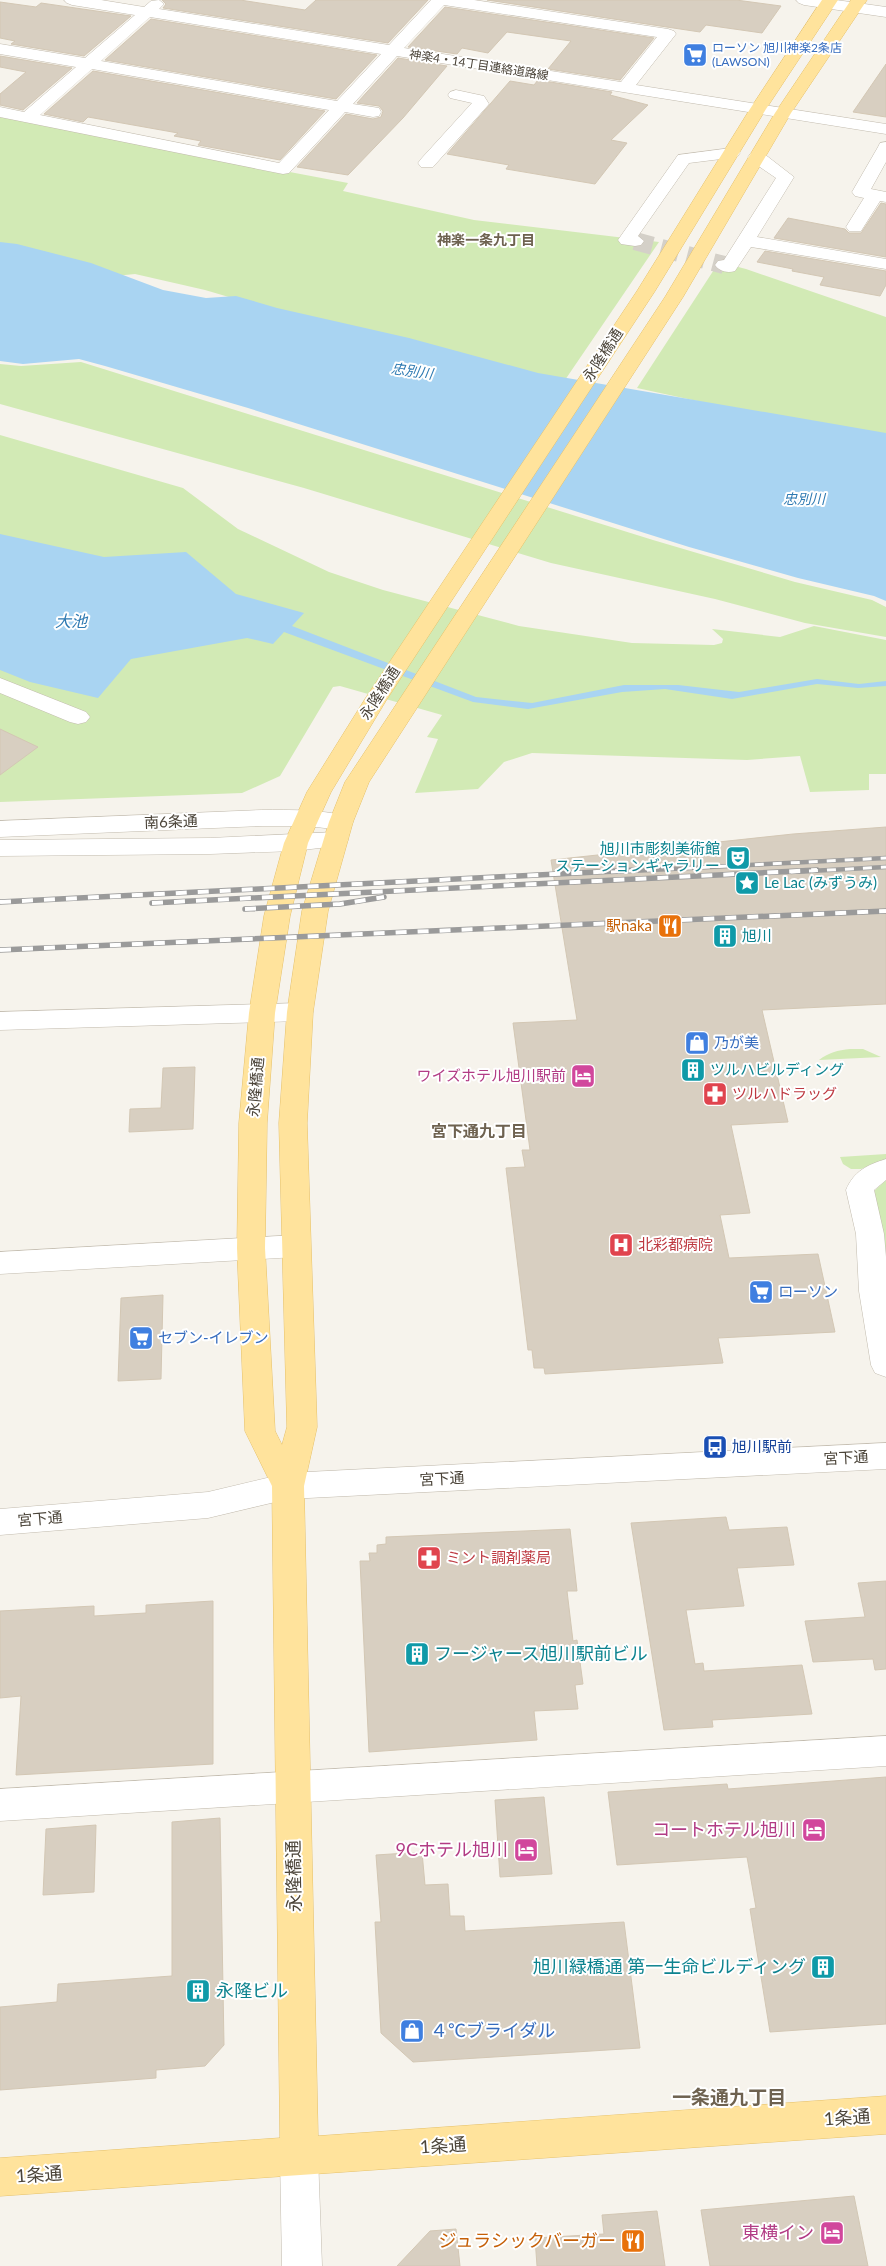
<svg xmlns="http://www.w3.org/2000/svg" width="886" height="2266" font-family="Lato,'Noto Sans JP',sans-serif">
  <style>
    .green { fill: #d2eab5 }
    .water { fill: #a9d4f2 }
    .building { fill: #d8cfc1; stroke: #d3c7b4 }
    .lines { fill: none; stroke-linecap: round; stroke-linejoin: round }
    .minor-tunnel { stroke: #d4d0c8; stroke-width: 18; stroke-dasharray: 18 9; stroke-linecap: butt }
    .minor-casing { stroke: #c2bbae; stroke-width: 1 }
    .major-casing { stroke: #e6c16a; stroke-width: 1 }
    .minor { fill: #fff; fill-rule: evenodd }
    .major { fill: #ffe39c; fill-rule: evenodd }
    .rail-far1-casing { stroke: #9a9a9a; stroke-width: 4.5 }
    .rail-casing { stroke: #9a9a9a; stroke-width: 5.5 }
    .rail-far1 { stroke: #fff; stroke-width: 3; stroke-dasharray: 9; stroke-linecap: butt }
    .rail { stroke: #fff; stroke-width: 4; stroke-dasharray: 11; stroke-linecap: butt }
    .labels { text-anchor: middle; stroke-width: 4; stroke-linejoin: round; paint-order: stroke }
    .far-shop-label { font-size: 12px; fill: #366cbe; stroke: #fff; text-anchor: start }
    .far-street-label { font-size: 12px; fill: #4b4439; stroke: #fff }
    .far-neighbourhood-label { font-size: 14px; font-weight: bold; fill: #6e6250; stroke: #fff }
    .far-water-label { font-size: 14px; font-style: italic; fill: #2e7ab2; stroke: #fff }
    .street-label { font-size: 15px; fill: #4b4439; stroke: #fff }
    .culture-label { font-size: 15px; fill: #0d838f; stroke: #fff; text-anchor: start }
    .food-label { font-size: 15px; fill: #c56008; stroke: #fff; text-anchor: end }
    .shop-label { font-size: 15px; fill: #366cbe; stroke: #fff; text-anchor: start }
    .hotel-label { font-size: 15px; fill: #b23c85; stroke: #fff; text-anchor: end }
    .health-label { font-size: 15px; fill: #be3a42; stroke: #fff; text-anchor: start }
    .transit-label { font-size: 15px; fill: #164399; stroke: #fff; text-anchor: start }
    .water-label { font-size: 16px; font-style: italic; fill: #2e7ab2; stroke: #fff }
    .neighbourhood-label { font-size: 16px; font-weight: bold; fill: #6e6250; stroke: #fff }
    .near-culture-label { font-size: 18px; fill: #0d838f; stroke: #fff; text-anchor: start }
    .near-hotel-label { font-size: 18px; fill: #b23c85; stroke: #fff; text-anchor: end }
    .near-street-label { font-size: 18px; fill: #4b4439; stroke: #fff }
    .near-shop-label { font-size: 18px; fill: #366cbe; stroke: #fff; text-anchor: start }
    .near-food-label { font-size: 18px; fill: #c56008; stroke: #fff; text-anchor: end }
    .near-neighbourhood-label { font-size: 19px; font-weight: bold; fill: #6e6250; stroke: #fff }
  </style>
  <rect width="100%" height="100%" fill="#f6f3ec"/>
  <path class="green" d="M0,117l348,66 -5,8 131,29 185,22 -94,138 -289,-69 -71,-21 -70,-16 -40,4 -95,-26z
    M719,262l27,7 140,48v119l-101,-16 -148,-32z
    M81,362l572,178 142,42 77,18 14,7v30l-81,-14 -90,-24 -164,-36 -247,-75 -304,-84v-40l21,2z
    M0,435l183,53 55,41 91,43 54,18 136,36 113,17 82,2 8,-2 1,-4 -11,-10 68,8 34,-11 72,14v134h-17v16l-59,2 -10,-36 -53,4 -215,-7 -28,9 -26,27 -63,4 23,-54 -11,-2 15,-22 -102,-29 -7,1 -53,89 -38,17 -242,9z
    M850,1049h13l18,8 -62,3c9,-7 19,-10 31,-11z
    M886,1154v5l-25,10h-10l-8,-5 -3,-7z
    M886,1180v82l-13,-70z"/>
  <path class="water" d="M0,242l17,2 74,19 72,27 43,8 30,-2 41,12 132,30 129,35 348,60v168l-12,-5 -76,-18 -109,-31 -441,-139 -143,-42 -26,-7 -56,5 -23,-3z
    M0,534l104,23 82,-5 50,42 68,19 -12,13 184,71 56,6 92,-18h54l61,7 78,-13 42,5 27,-3v5l-28,2 -41,-4 -85,15 -67,-10 -43,3 -94,17 -55,-7 -189,-70 -11,12 -26,-6 -116,21 -33,39 -68,-16 -30,-12z"/>
  <path class="building" d="M162,0h78l65,10 11,-10h112l-40,43 -225,-35 3,-4z
    M487,0h249l45,6 -19,27 -56,-8 -6,7z
    M0,2l36,5 5,-4 90,13 -47,40 -73,-12 4,-3 -15,-3z
    M445,7l209,31 -34,42 -72,-11 23,-28 -64,-9 -19,21 -26,-5 -5,6 -49,-7z
    M151,19l226,36 -41,44 -231,-39z
    M0,56l72,12 -49,42 -23,-5v-11l26,-22 -26,-5z
    M398,58l49,8 -44,52 -55,57 -51,-8 49,-53 27,5 8,-2 2,-6 -4,-5 -22,-3z
    M886,64v53l-33,-5z
    M93,71l232,40 -45,49 -82,-15 3,-4 -27,-5 4,-3 -90,-16 -5,5 -39,-8z
    M538,80l74,12 -2,3 38,10 -37,35 16,3 -32,41 -89,-15 3,-4 -62,-11 63,-73 24,4z
    M881,203l5,1v53l-112,-19 14,-20 57,11 4,4h12z
    M765,251l121,20v14l-6,11 -60,-11 4,-8 -32,-6 1,-2 -36,-7z
    M0,729l38,18 -38,28z
    M886,827v177l-124,6 26,112 -57,3 19,88 -30,2 9,43 89,-4 17,78 -117,6 5,25 -178,11 -1,-6h-10l-2,-18h-4l-22,-182 19,-1 -3,-17h8l-17,-127 64,-3 -26,-160 242,-26z
    M195,1067l-2,62 -64,3 1,-23 31,-1 2,-40z
    M163,1295l-2,84 -43,2 3,-83z
    M726,1517l3,13 58,-3 7,38 -57,3 7,38 -58,4 9,54 8,-1 1,8 98,-6 10,49 -100,6 1,7 -49,3 -33,-207z
    M570,1529l7,62h-10l6,50 4,-1 6,44 -8,1 3,24 -44,2 3,29 -168,12 -9,-191h10l-1,-8h8v-8l9,-1v-7z
    M886,1581v88l-11,1 -2,-11 -60,3 -8,-41 60,-4 -7,-34z
    M213,1601v163l-197,11 5,-79 -21,2v-87l94,-5v10l52,-3v-8z
    M886,1777v247l-116,8 -20,-123 6,-1 -9,-51 -130,8 -9,-73 119,-8 1,5z
    M544,1797l8,77 -52,3 -5,-77z
    M220,1818l4,227 -19,21 -49,4v8l-156,12v-83l57,-5 1,-18 114,-8v-154z
    M96,1825l-2,67 -51,3 3,-66z
    M422,1852l3,33 23,-1 2,32h14l1,15 159,-9 16,126 -227,14 -32,-29 -6,-111h6l-5,-67z
    M854,2196l14,70h-158l-9,-56z
    M657,2211l8,55h-128l-2,-28 69,-4 -2,-19z
    M456,2229l4,37h-63l33,-35z"/>
  <g class="lines">
    <path class="minor-tunnel" d="M635,241l89,24"/>
    <defs>
      <path id="minor" d="M64,0h37l43,7 7,-6 8,-1 5,4 -5,5 230,36 42,-45h43l194,29 6,2 2,3 -40,51 250,39v10l-489,-78 -44,48 26,4 2,4 -2,4 -6,1 -28,-5 -56,61 -6,1 -283,-57v-10l24,5 52,-45 -76,-13v-10l85,14 50,-43 -63,-10 -5,-2zM444,5l213,32 -36,45 -217,-34zM150,17l231,37 -44,47 -236,-40zM92,69l237,41 -50,53 -239,-48z
        M796,0h40l50,7v10l-82,-12 -5,-2z
        M456,90l28,6 5,8 -56,63h-12l-3,-4 3,-4 51,-56 -22,-5 -2,-3 2,-3z
        M886,142v20l-15,27 15,3v10l-6,-1 -19,30h-12l-3,-4 18,-29 -9,-2 -3,-4 26,-45 2,-4z
        M731,148l6,1 3,4 -3,4 -48,6 -51,73 6,5 -3,4 -6,1 -14,-2 -3,-4 60,-85z
        M757,152l6,1 31,24 -37,60 129,22v10l-135,-22 -16,24c-7,2 -15,1 -20,-6l3,-4 6,-1 52,-82 -25,-17 -3,-4 3,-4z
        M0,678l86,34 4,5 -4,5 -8,2 -8,-2 -70,-29z
        M262,810c29,0 59,-1 88,7l3,5 -3,5 -9,3 -33,-4h-46l-262,11v-16z
        M336,832l9,3 3,5 -3,5 -51,6 -84,3 -210,2v-16l210,-2z
        M300,1003l9,3 4,6 -4,6 -9,3 -300,9v-18z
        M886,1159v21l-12,10 10,44 2,23v120l-11,-4 -4,-8 -12,-74 -3,-57 -10,-44c8,-19 21,-25 40,-31z
        M296,1235l10,3 4,8 -4,8 -10,3 -296,17v-22z
        M886,1443v26l-598,30 -80,19 -208,17v-26l208,-17 80,-19z
        M886,1736v30l-886,55v-32z
        M299,2137l14,5 5,14 4,110h-40l-2,-110 5,-14z"/>
      <path id="major" d="M822,0h16l-72,109 -111,182 -268,408 -56,93 -23,51 -18,73 -15,97 -8,110 -2,125 10,183 7,14 5,-18 -8,-304 8,-111 15,-101 27,-89 16,-40 320,-485 110,-184 76,-113h16l-76,113 -108,184 -314,485 -16,40 -25,89 -15,101 -6,111 10,304 -13,59 14,650 568,-40v38l-886,62v-38l280,-20 -8,-652 -27,-55 -8,-183 2,-125 10,-110 15,-97 20,-73 23,-51 58,-93 272,-408 113,-182z"/>
    </defs>
    <use href="#minor" class="minor-casing"/>
    <use href="#major" class="major-casing"/>
    <use href="#minor" class="minor"/>
    <use href="#major" class="major"/>
    <defs>
      <path id="rail-far1" d="M611,872l275,-14
        M791,872l95,-5"/>
      <path id="rail" d="M0,902l636,-32
        M152,903l665,-33
        M245,909l95,-5 44,-7
        M0,950l886,-39"/>
    </defs>
    <use href="#rail-far1" class="rail-far1-casing"/>
    <use href="#rail" class="rail-casing"/>
    <use href="#rail-far1" class="rail-far1"/>
    <use href="#rail" class="rail"/>
  </g>
  <defs>
    <symbol id="supermarket-square" viewBox="-11 -11 22 22"><rect x="-9" y="-9" width="18" height="18" rx="4" fill="#3f7fe0" stroke="#fff"/><path d="M-6-5.5h2.5l.6 2H6L4.5 2H-2.5L-4.4-4H-6ZM-1.5 3.2a1.3 1.3 0 1 0 .1 0ZM3 3.2a1.3 1.3 0 1 0 .1 0Z" fill="#fff"/></symbol>
    <symbol id="theatre-square" viewBox="-11 -11 22 22"><rect x="-9" y="-9" width="18" height="18" rx="4" fill="#0f9aa8" stroke="#fff"/><path d="M-5-5.5Q0-4 5-5.5V0Q5 5 0 6Q-5 5-5 0ZM-3.3-2.5H-1v1.5H-3.3ZM1-2.5H3.3v1.5H1ZM-2.8 1Q0 5.5 2.8 1Z" fill="#fff"/></symbol>
    <symbol id="sight-square" viewBox="-11 -11 22 22"><rect x="-9" y="-9" width="18" height="18" rx="4" fill="#0f9aa8" stroke="#fff"/><path d="M0-6L1.8-2.2L6-1.7L2.9 1.2L3.7 5.4L0 3.3L-3.7 5.4L-2.9 1.2L-6-1.7L-1.8-2.2Z" fill="#fff"/></symbol>
    <symbol id="restaurant-square" viewBox="-11 -11 22 22"><rect x="-9" y="-9" width="18" height="18" rx="4" fill="#e8710a" stroke="#fff"/><path d="M-5-6h1v4h1v-4h1v4h1v-4h1v5L-1.5 .5V6h-2V.5L-5-1ZM5-6V6H3V1.5H1.5Q1.5-4 5-6Z" fill="#fff"/></symbol>
    <symbol id="building-square" viewBox="-11 -11 22 22"><rect x="-9" y="-9" width="18" height="18" rx="4" fill="#0f9aa8" stroke="#fff"/><path d="M-4-6H4V6H1V3H-1V6H-4ZM-2.5-4.3h1.7v1.8h-1.7ZM.8-4.3h1.7v1.8H.8ZM-2.5-1h1.7V.8h-1.7ZM.8-1h1.7V.8H.8Z" fill="#fff"/></symbol>
    <symbol id="shop-square" viewBox="-11 -11 22 22"><rect x="-9" y="-9" width="18" height="18" rx="4" fill="#3f7fe0" stroke="#fff"/><path d="M-5-2.5h2.3a2.7 3.5 0 0 1 5.4 0H5L5.5 6h-11ZM-1.5-2.5h3a1.5 2.3 0 0 0-3 0Z" fill="#fff"/></symbol>
    <symbol id="hotel-square" viewBox="-11 -11 22 22"><rect x="-9" y="-9" width="18" height="18" rx="4" fill="#d1479c" stroke="#fff"/><path d="M-6-4.5h1.5V1H6V5H4.5V3h-9V5H-6ZM-4 0a1.8 1.8 0 1 1 3.6 0ZM.5 0V-2.5h3Q6-2.5 6 0Z" fill="#fff"/></symbol>
    <symbol id="pharmacy-square" viewBox="-11 -11 22 22"><rect x="-9" y="-9" width="18" height="18" rx="4" fill="#e0444e" stroke="#fff"/><path d="M-2-6h4v4h4v4h-4v4h-4v-4h-4v-4h4Z" fill="#fff"/></symbol>
    <symbol id="hospital-square" viewBox="-11 -11 22 22"><rect x="-9" y="-9" width="18" height="18" rx="4" fill="#e0444e" stroke="#fff"/><path d="M-5-5h3v3.5h4V-5h3V5h-3V1.5h-4V5h-3Z" fill="#fff"/></symbol>
    <symbol id="bus-square" viewBox="-11 -11 22 22"><rect x="-9" y="-9" width="18" height="18" rx="4" fill="#1a4fb4" stroke="#fff"/><path d="M-5-6H5V4H4V6H2V4H-2V6H-4V4H-5ZM-3.5-4V0h7V-4ZM-3.5 1.2v1.5H-2V1.2ZM2 1.2v1.5H3.5V1.2Z" fill="#fff"/></symbol>
  </defs>
  <g fill-rule="evenodd">
    <use href="#supermarket-square" x="681" y="41" width="28" height="28"/>
    <use href="#theatre-square" x="724" y="844" width="28" height="28"/>
    <use href="#sight-square" x="733" y="869" width="28" height="28"/>
    <use href="#restaurant-square" x="656" y="912" width="28" height="28"/>
    <use href="#building-square" x="711" y="922" width="28" height="28"/>
    <use href="#shop-square" x="683" y="1029" width="28" height="28"/>
    <use href="#building-square" x="679" y="1056" width="28" height="28"/>
    <use href="#hotel-square" x="569" y="1062" width="28" height="28"/>
    <use href="#pharmacy-square" x="701" y="1080" width="28" height="28"/>
    <use href="#hospital-square" x="607" y="1231" width="28" height="28"/>
    <use href="#supermarket-square" x="747" y="1278" width="28" height="28"/>
    <use href="#supermarket-square" x="127" y="1324" width="28" height="28"/>
    <use href="#bus-square" x="701" y="1433" width="28" height="28"/>
    <use href="#pharmacy-square" x="415" y="1544" width="28" height="28"/>
    <use href="#building-square" x="403" y="1640" width="28" height="28"/>
    <use href="#hotel-square" x="800" y="1816" width="28" height="28"/>
    <use href="#hotel-square" x="512" y="1836" width="28" height="28"/>
    <use href="#building-square" x="809" y="1953" width="28" height="28"/>
    <use href="#building-square" x="184" y="1977" width="28" height="28"/>
    <use href="#shop-square" x="398" y="2017" width="28" height="28"/>
    <use href="#hotel-square" x="818" y="2219" width="28" height="28"/>
    <use href="#restaurant-square" x="619" y="2227" width="28" height="28"/>
  </g>
  <g class="labels">
    <g class="far-shop-label">
      <text x="712" y="52">ローソン 旭川神楽2条店<tspan x="712" dy="14">(LAWSON)</tspan></text>
    </g>
    <g class="far-street-label">
      <text transform="translate(479 65) rotate(9)" y="4">神楽4・14丁目連絡道路線</text>
    </g>
    <g class="far-neighbourhood-label">
      <text x="486" y="245">神楽一条九丁目</text>
    </g>
    <g class="far-water-label">
      <text transform="translate(412 371) rotate(8)" y="5">忠別川</text>
      <text x="804" y="504">忠別川</text>
    </g>
    <g class="street-label">
      <text transform="translate(603 355) rotate(-57)" y="5">永隆橋通</text>
      <text transform="translate(380 693) rotate(-57)" y="5">永隆橋通</text>
      <text transform="translate(171 822) rotate(-2)" y="5">南6条通</text>
      <text transform="translate(256 1087) rotate(-85)" y="5">永隆橋通</text>
      <text transform="translate(846 1458) rotate(-3)" y="5">宮下通</text>
      <text transform="translate(442 1479) rotate(-3)" y="5">宮下通</text>
      <text transform="translate(40 1519) rotate(-5)" y="5">宮下通</text>
    </g>
    <g class="culture-label">
      <text x="720" y="854" text-anchor="end">旭川市彫刻美術館<tspan x="720" dy="17">ステーションギャラリー</tspan></text>
      <text x="764" y="888">Le Lac (みずうみ)</text>
      <text x="742" y="941">旭川</text>
      <text x="710" y="1075">ツルハビルディング</text>
    </g>
    <g class="food-label">
      <text x="652" y="931">駅naka</text>
    </g>
    <g class="shop-label">
      <text x="714" y="1048">乃が美</text>
      <text x="778" y="1297">ローソン</text>
      <text x="158" y="1343">セブン-イレブン</text>
    </g>
    <g class="hotel-label">
      <text x="566" y="1081">ワイズホテル旭川駅前</text>
    </g>
    <g class="health-label">
      <text x="732" y="1099">ツルハドラッグ</text>
      <text x="638" y="1250">北彩都病院</text>
      <text x="446" y="1563">ミント調剤薬局</text>
    </g>
    <g class="transit-label">
      <text x="732" y="1452">旭川駅前</text>
    </g>
    <g class="water-label">
      <text x="71" y="627">大池</text>
    </g>
    <g class="neighbourhood-label">
      <text x="479" y="1137">宮下通九丁目</text>
    </g>
    <g class="near-culture-label">
      <text x="434" y="1660">フージャース旭川駅前ビル</text>
      <text x="806" y="1973" text-anchor="end">旭川緑橋通 第一生命ビルディング</text>
      <text x="216" y="1997">永隆ビル</text>
    </g>
    <g class="near-hotel-label">
      <text x="796" y="1836">コートホテル旭川</text>
      <text x="508" y="1856">9Cホテル旭川</text>
      <text x="814" y="2239">東横イン</text>
    </g>
    <g class="near-street-label">
      <text transform="translate(294 1876) rotate(-91)" y="6">永隆橋通</text>
      <text transform="translate(847 2118) rotate(-4)" y="6">1条通</text>
      <text transform="translate(443 2146) rotate(-4)" y="6">1条通</text>
      <text transform="translate(39 2175) rotate(-4)" y="6">1条通</text>
    </g>
    <g class="near-shop-label">
      <text x="430" y="2037">４℃ブライダル</text>
    </g>
    <g class="near-food-label">
      <text x="616" y="2247">ジュラシックバーガー</text>
    </g>
    <g class="near-neighbourhood-label">
      <text x="729" y="2104">一条通九丁目</text>
    </g>
  </g>
</svg>
